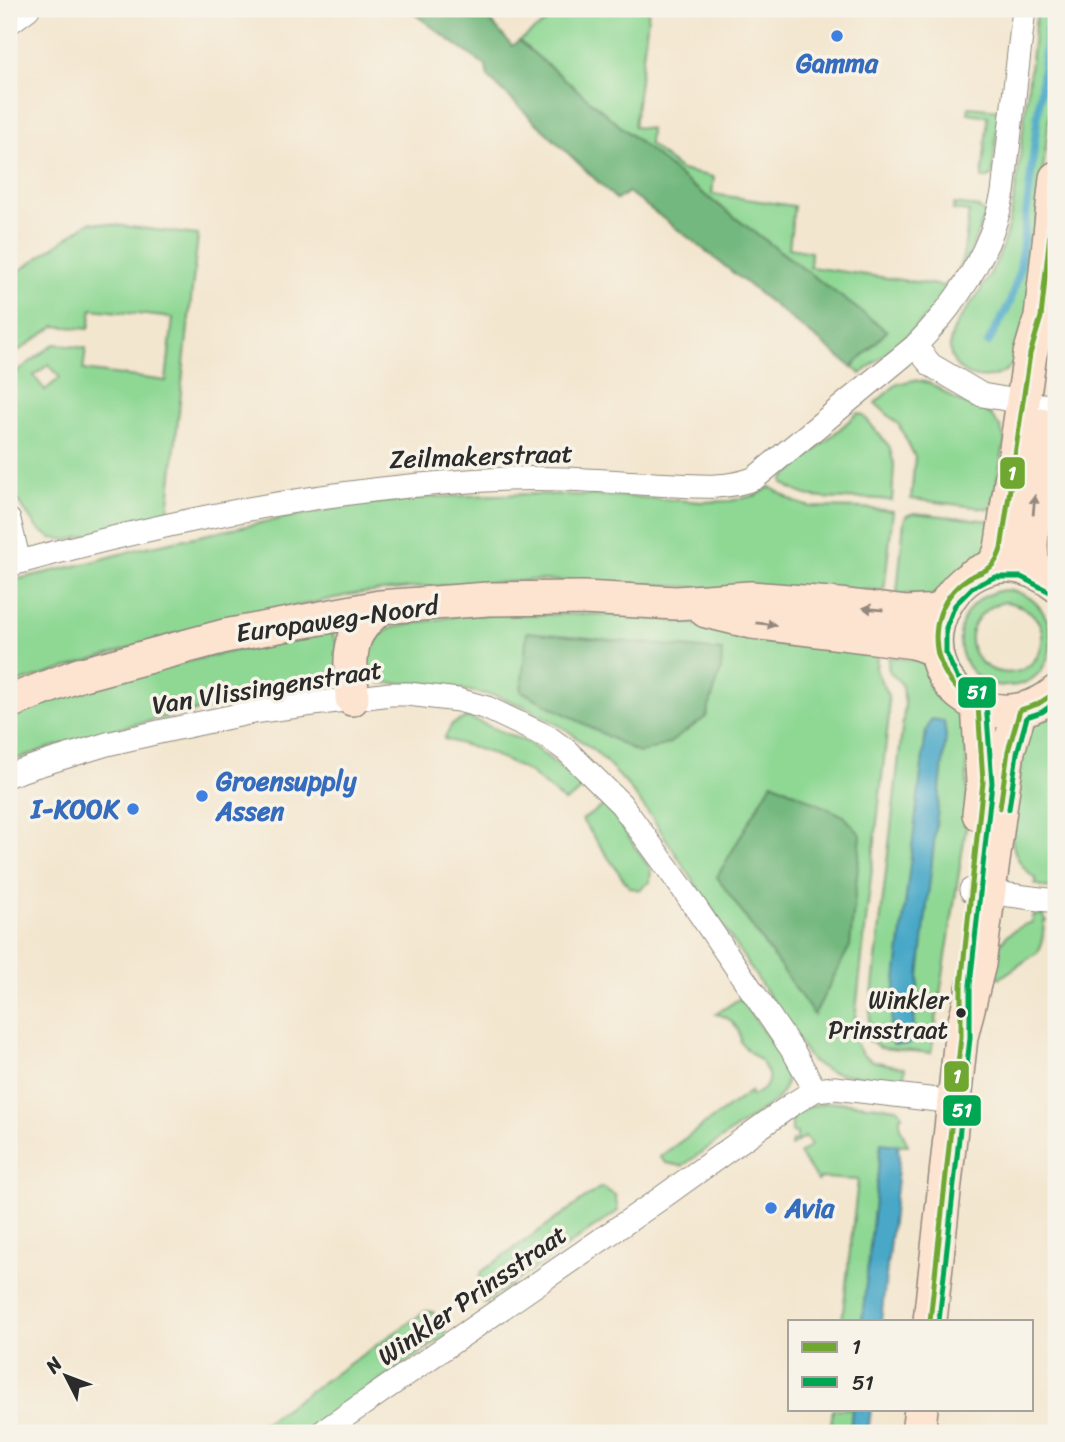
<svg xmlns="http://www.w3.org/2000/svg" width="1065" height="1442" font-family="Sriracha,sans-serif">
  <style>
    .green { fill: #8fd894; stroke: #5d8260; stroke-width: 2; fill-rule: evenodd }
    .forest { fill: #73b87e; stroke: #4f7254; stroke-width: 2 }
    .water { fill: #49a8c8; stroke: #3a6a7a; stroke-width: 2 }
    .lines { fill: none; stroke-linecap: round; stroke-linejoin: round }
    .stream { stroke: #49a8c8; stroke-width: 8 }
    .street-casing { stroke: #8f887d; stroke-width: 25 }
    .secondary-casing { stroke: #8f887d; stroke-width: 36 }
    .street { stroke: #fff; stroke-width: 23 }
    .secondary { stroke: #fde4d1; stroke-width: 33 }
    .bus-1-casing { stroke: #f7f3e8; stroke-width: 10 }
    .bus-2-casing { stroke: #f7f3e8; stroke-width: 10 }
    .bus-1 { stroke: #6fa730; stroke-width: 5 }
    .bus-2 { stroke: #00a651; stroke-width: 5 }
    .oneway { fill: #94887e }
    .shop-dot { fill: #3f7fe0; stroke: #f7f3e8; stroke-width: 2.5 }
    .bus-dot { fill: #2b2b2b; stroke: #f7f3e8; stroke-width: 2.5 }
    .labels { text-anchor: middle; stroke-width: 7; stroke-linejoin: round; paint-order: stroke }
    .bus-label { font-size: 24px; fill: #2b2b2b; stroke: #f7f3e8; text-anchor: end }
    .shop-label { font-size: 26px; font-weight: bold; fill: #366cbe; stroke: #f7f3e8; text-anchor: start }
    .street-label { font-size: 26px; fill: #2b2b2b; stroke: #f7f3e8 }
    .line-badge { stroke: #f7f3e8; stroke-width: 2.5 }
    .badge-label { font-size: 19px; text-anchor: middle; font-weight: bold; fill: #fff }
  </style>
  <rect width="100%" height="100%" fill="#f7f3e8"/>
  <filter id="ink" filterUnits="userSpaceOnUse"><feTurbulence type="fractalNoise" baseFrequency=".0143" numOctaves="2"/><feDisplacementMap in="SourceGraphic" scale="14" xChannelSelector="R" yChannelSelector="G"/><feConvolveMatrix kernelMatrix="1 2 1 2 8 2 1 2 1" color-interpolation-filters="sRGB"/></filter>
  <filter id="wash" filterUnits="userSpaceOnUse"><feTurbulence type="fractalNoise" baseFrequency=".00686" numOctaves="4" result="noise"/><feDisplacementMap in="SourceGraphic" scale="28" xChannelSelector="R" yChannelSelector="G"/><feGaussianBlur stdDeviation="1.57" result="paint"/><feColorMatrix in="noise" values="0 0 0 0 0 0 0 0 0 0 0 0 0 0 0 0 0 1.4 0 .05"/><feComposite in="paint" operator="in"/></filter>
  <g filter="url(#wash)">
    <rect width="100%" height="100%" fill="#f3e6cf"/>
    <path class="green" d="M565,9h84l-15,118 16,2 -1,15 31,26 34,7 -2,17 82,12 -5,42 22,4 -1,15 133,19c24,-12 22,-50 26,-74l-16,-2 1,-6 24,3 6,6v4l-21,52 -31,42 -31,30 -40,33 -9,-7 35,-36 -205,-153 -163,-137z
      M1037,9h19v46l-31,277c-4,9 -6,22 -11,30 -17,26 -63,18 -64,-14 -1,-20 18,-39 29,-55 7,-11 13,-22 18,-33 17,-41 21,-86 26,-130 5,-40 9,-81 14,-121z
      M969,107l30,3 -7,66 -4,2h-6l6,-62 -20,-3z
      M90,222l108,13 -30,277 -32,11 -67,17 -18,-2 -14,-10 -28,-40v-110l45,-34 32,4 -3,22 83,11 7,-63 -81,-9 -3,20 -34,-3 -46,31v-79zM49,364l11,14 -15,12 -11,-14z
      M914,380l16,3 28,18 23,8 10,6 9,12 5,14 -14,68 -80,-10 4,-42 -16,-32 -24,-22 22,-19z
      M858,413l5,2 26,31 5,18 -2,37c-38,-9 -74,9 -109,-18v-4z
      M770,487l25,15 15,5 52,1 31,3 -9,80 -23,-2 -1,11 -197,-15 -125,-5 -118,7 -66,7 -156,33 -189,59v-105l79,-18 54,-15 147,-31 65,-12 79,-8 99,-3 88,2 82,6 28,-1 27,-6z
      M914,513l76,8v28l-46,40 -19,10 -1,-4 -27,-2 7,-72 2,-5z
      M1006,590c59,5 59,94 3,96 -62,2 -68,-89 -3,-96zM1005,602c58,8 42,78 -4,70 -9,-1 -17,-6 -23,-13 -18,-26 1,-51 27,-57z
      M597,614l61,5 107,15 94,9 -2,11 20,1 -1,15 12,26 1,19 -36,323 9,16 11,7 32,7 -1,12 -55,-5 -18,-3 -19,-10 -159,-243 -29,-38 -26,-27 -31,-24 -43,-24 -28,-10 -63,-12 -53,-1 -12,-12 -2,-9 1,-8 13,-19 11,-7 70,-13z
      M330,629c9,15 14,33 1,47 -4,6 -13,9 -19,13 -101,19 -206,36 -303,73v-45l101,-38z
      M914,653l51,60 3,102 -37,238 -51,-5 -12,-8v-9l37,-328c-1,-6 -2,-14 -4,-19 -8,-12 -15,-7 -12,-27l25,3 1,-2z
      M1056,706v183l-8,-1 -13,-4 2,-4c-15,-11 -24,-24 -25,-43l11,-97 11,-17z
      M467,717l62,26 57,44 -21,15 -36,-30 -41,-20 -44,-13 8,-15z
      M606,804l45,66 -1,12 -11,8 -10,-3 -47,-67z
      M1042,914l4,7 -2,1 -2,22 -4,8 -38,26 -5,-4 1,-8 -9,-2c14,-22 19,-34 46,-42l-1,-6z
      M740,998l43,61c7,17 4,30 -9,43l-92,64 -16,-3 -6,-6 2,-2 89,-64 -1,2 1,3c15,-6 23,-15 13,-30 -2,-3 -5,-7 -8,-9 -4,-3 -8,-5 -12,-11 -6,-7 -2,-1 -4,-10 -2,-11 -12,-20 -24,-22z
      M838,1102l59,6c3,2 5,4 5,8l-2,1v10l8,18 -27,-1 -19,177h-20l16,-141 -37,-2 -3,3 -19,-27 12,-9 -6,-8 -14,9 1,-5h5v-8l-5,-1c0,-5 -1,-12 2,-16 10,-11 30,-13 44,-14z
      M601,1187l14,8 3,16 -134,92 -8,-12 5,-19z
      M426,1311l7,1 12,17v7l-141,97h-55z
      M833,1409h19l-2,24h-20z"/>
    <path class="forest" d="M408,9h72l32,37 7,-5 163,137 205,153 -35,36 -159,-126 -65,-49 -11,8 -129,-123 -2,-11 -34,-24z
      M527,632l195,19 -1,19 -15,47 -38,27 -29,9 -118,-62z
      M772,782l72,34 17,19 -11,111 -36,69 -97,-138z"/>
    <path class="water" d="M931,719l13,2 2,16 -33,293 -4,15h-16l-3,-15 36,-299z
      M881,1143l17,2 1,15 -18,161h-19z
      M852,1409h19l-3,24h-18z"/>
    <g class="lines">
      <path class="stream" d="M988,343l22,-40 10,-34 30,-260"/>
    </g>
  </g>
  <g filter="url(#ink)">
    <g class="lines">
      <defs>
        <path id="street" d="M9,23l19,-14
          M915,346l16,19 51,30 41,7
          M1042,405l14,1
          M9,520l10,42
          M9,565c161,-45 330,-79 497,-86 50,-2 100,2 149,5 33,1 69,7 100,-6l160,-132c42,-43 76,-93 88,-153l21,-184
          M9,775l26,-9 72,-22 52,-12 94,-20 45,-6 92,-12h18l50,6 29,8 61,29 19,14 54,53 62,85 112,165 20,36
          M971,890l85,11
          M321,1433l336,-232 134,-96 24,-15 20,-2 119,14"/>
        <path id="secondary" d="M991,568l7,-11 3,-8 29,-195 11,-37 15,-139
          M1036,572l-4,-11 -1,-16 10,-120
          M1056,585c-93,-73 -178,84 -70,123 24,8 52,0 70,-16
          M706,611l46,11 162,20 22,8
          M352,699c0,-19 -4,-43 3,-61 5,-13 16,-22 25,-31
          M9,702l70,-27 146,-39 155,-29 108,-8 95,-1 93,5 74,-5 80,6 76,9 35,-2
          M978,705l5,77 -4,32
          M930,1321l31,-284 18,-73 29,-213 12,-41
          M918,1433l3,-24"/>
      </defs>
      <use href="#street" class="street-casing"/>
      <use href="#secondary" class="secondary-casing"/>
      <use href="#street" class="street"/>
      <use href="#secondary" class="secondary"/>
      <defs>
        <path id="bus-1" d="M1000,808l8,-57 12,-41 18,-6 18,-12
          M930,1321l31,-284v-52l22,-203 -5,-77c-10,-7 -21,-14 -28,-25 -21,-29 -18,-69 8,-94 19,-19 33,-7 43,-37l29,-195 11,-37 15,-139"/>
        <path id="bus-2" d="M1009,809l8,-56 10,-36 15,-5 14,-10
          M939,1321l31,-283v-53l22,-202 -6,-80 -2,-5 -27,-21 -11,-24v-25l9,-23 18,-18 22,-10h26l31,16"/>
      </defs>
      <use href="#bus-1" class="bus-1-casing"/>
      <use href="#bus-2" class="bus-2-casing"/>
      <use href="#bus-1" class="bus-1"/>
      <use href="#bus-2" class="bus-2"/>
    </g>
    <defs><path id="oneway-solid" d="M-6-.8H1V-3.2L6.5 0L1 3.2V.8H-6Z" transform="scale(1.75)"/></defs>
    <g class="oneway">
      <use href="#oneway-solid" transform="translate(1034 505) rotate(-85)"/>
      <use href="#oneway-solid" transform="translate(873 609) rotate(-174)"/>
      <use href="#oneway-solid" transform="translate(766 624) rotate(6)"/>
    </g>
  </g>
  <g class="shop-dot">
    <circle cx="837" cy="36" r="7"/>
    <circle cx="202" cy="796" r="7"/>
    <circle cx="133" cy="809" r="7"/>
    <circle cx="771" cy="1208" r="7"/>
  </g>
  <circle class="bus-dot" cx="961" cy="1013" r="6"/>
  <g class="labels">
    <g class="bus-label">
      <text x="948" y="1008">Winkler<tspan x="948" dy="30">Prinsstraat</tspan></text>
    </g>
    <g class="shop-label">
      <text x="837" y="72" text-anchor="middle">Gamma</text>
      <text x="216" y="790">Groensupply<tspan x="216" dy="30">Assen</tspan></text>
      <text x="119" y="818" text-anchor="end">I-KOOK</text>
      <text x="785" y="1217">Avia</text>
    </g>
    <g class="street-label">
      <text transform="translate(481 456) rotate(-2)" y="9">Zeilmakerstraat</text>
      <text transform="translate(337 619) rotate(-8)" y="9">Europaweg-Noord</text>
      <text transform="translate(267 687) rotate(-9)" y="9">Van Vlissingenstraat</text>
      <text transform="translate(472 1295) rotate(-35)" y="9">Winkler Prinsstraat</text>
    </g>
  </g>
  <g class="line-badge">
    <rect x="999" y="456" width="27" height="34" rx="7" fill="#6fa730"/>
    <rect x="957" y="676" width="40" height="33" rx="7" fill="#00a651"/>
    <rect x="943" y="1060" width="27" height="33" rx="7" fill="#6fa730"/>
    <rect x="942" y="1094" width="40" height="33" rx="7" fill="#00a651"/>
  </g>
  <g class="badge-label">
    <text x="1012" y="480">1</text>
    <text x="977" y="699">51</text>
    <text x="957" y="1083">1</text>
    <text x="962" y="1117">51</text>
  </g>
  <rect width="1065" height="1442" fill="none" stroke="#f7f3e8" stroke-width="35"/>
  <rect x="788" y="1320" width="245" height="91" fill="#f7f3e8" stroke="#a5a39c" stroke-width="2"/>
  <rect x="802" y="1342" width="35" height="10" fill="#6fa730" stroke="#a5a39c" stroke-width="2"/>
  <text x="852" y="1354" font-size="21" fill="#2b2b2b">1</text>
  <rect x="802" y="1377" width="35" height="10" fill="#00a651" stroke="#a5a39c" stroke-width="2"/>
  <text x="852" y="1390" font-size="21" fill="#2b2b2b">51</text>
  <g transform="translate(66 1376) rotate(312)" stroke="#f7f3e8" stroke-width="5" paint-order="stroke">
  <path d="M0-5L12 26L0 18L-12 26Z" fill="#2b2b2b"/>
  <text y="-10" font-size="19" font-weight="bold" text-anchor="middle" fill="#2b2b2b">N</text>
  </g>
</svg>
